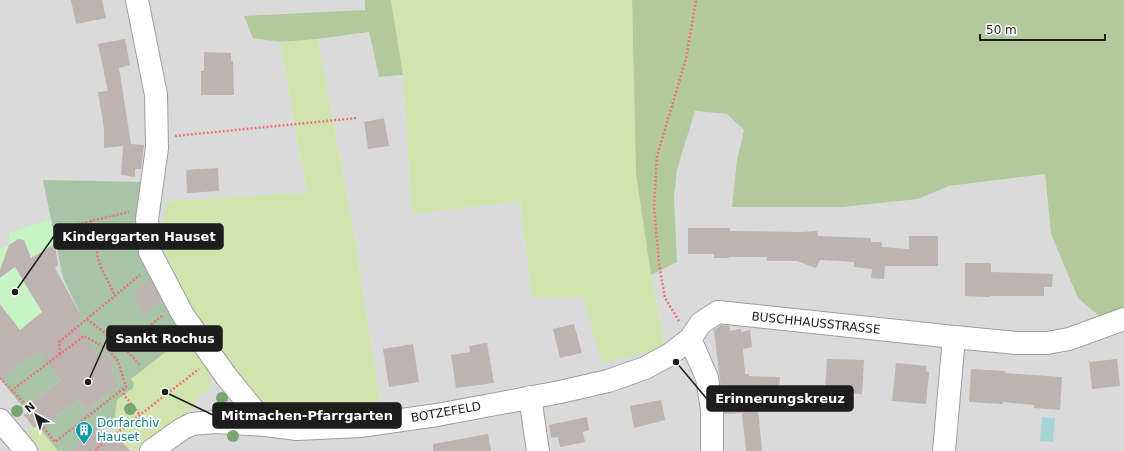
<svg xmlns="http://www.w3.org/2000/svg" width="1124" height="451" font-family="'DejaVu Sans',sans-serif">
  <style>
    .residential { fill: #dbdada }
    .grass { fill: #d1e4ad }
    .forest { fill: #b1c99b }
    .cemetery { fill: #a7c4a6 }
    .park { fill: #c7f4c3 }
    .water { fill: #a7d5d7 }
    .building { fill: #bdb3b0 }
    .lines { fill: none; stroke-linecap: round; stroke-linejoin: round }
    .minor-casing { stroke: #9e9e9e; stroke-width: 24 }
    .path { stroke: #ee737c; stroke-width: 2.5; stroke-dasharray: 2 2; stroke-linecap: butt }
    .minor { stroke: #fff; stroke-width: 22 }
    .tree { fill: #7aa771 }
    .labels { text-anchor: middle; stroke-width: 3.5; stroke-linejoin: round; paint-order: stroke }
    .street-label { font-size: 12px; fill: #1d1d1d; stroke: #fff }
    .culture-label { font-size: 12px; fill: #0d838f; stroke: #fff; text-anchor: start }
    .leader { fill: none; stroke: #1d1d1d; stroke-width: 1.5 }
    .callout-dot { fill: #1d1d1d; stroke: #fff; stroke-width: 1.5 }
    .callout { fill: #1d1d1d; stroke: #1d1d1d; stroke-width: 1.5 }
    .callout-label { font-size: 13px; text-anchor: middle; font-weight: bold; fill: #fff }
  </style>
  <rect width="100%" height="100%" fill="#ede8e3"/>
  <path class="residential" d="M0,0h365v9l-112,29 27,4 27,151 -139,8 -6,31 219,175 -28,-179 -35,-189 51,-7 10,45 24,-2 9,139 108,-13 12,97 51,-1 82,50 -14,-72 26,-13 -3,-65 3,-27 18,-59 32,3 17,16 -7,30 181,39 31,-13 96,-12 6,60 49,83 24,-9v143h-1124z"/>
  <path class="grass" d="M391,0h241l4,175 15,100 14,73 -63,15 -19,-66 -51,1 -12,-97 -108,13 -9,-139z
    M318,39l35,189 28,179 -31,6 -58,3 -43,-20 -43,-64 -38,-65 -6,-35 5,-31 140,-8 -27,-151z
    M187,335l22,37 2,16 -16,11 3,5 -62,47 -11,-5 -9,-11 1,-3 -9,-9 7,-6 2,-17 13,-21z
    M32,425l2,3 3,-3 21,26h-16l-15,-19z"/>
  <path class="forest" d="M365,0h26l12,75 -24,2 -10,-45 -51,7 -38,3 -27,-4 -9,-22 121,-6z
    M632,0h492v308l-24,9 -22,-19 -27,-64 -6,-60 -96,12 -31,13 -76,8h-110l5,-47 7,-30 -17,-16 -32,-3 -18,59 -3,27 3,65 -26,13 -15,-100z"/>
  <path class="cemetery" d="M43,180l103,2 -6,23 47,130 -56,44 3,4 -1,5 -16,12 -2,17 -45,34h-12l-21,-26 8,-6 3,4 30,-23 8,11 34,-26 -8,-11 1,-12 -7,-8 -10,-1 -64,49 2,4 -7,6 -27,-33 25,-19 1,1 56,-44 -19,-39z"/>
  <path class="park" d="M51,219l4,25 -26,15 6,11 -14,8 21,34 -13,10 6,7 -10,8 -25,-30v-58l10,-4 -1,-12z"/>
  <path class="water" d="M1042,417l13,1 -2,24 -13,-1z"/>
  <path class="building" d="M71,0h31l4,18 -30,6z
    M125,39l5,26 -11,3 12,76 13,1 -3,24h-6v8l-14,-2 2,-29 -19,2v-19l-6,-37 10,-1 -10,-47z
    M204,52l27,1v8h2l1,34h-33v-24h3z
    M384,118l5,28 -21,3 -4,-27z
    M218,168l1,23 -32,2 -1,-23z
    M688,228h42v3l72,1 15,-1 1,5 53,2v4h11v5l27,2v-13h29v30h-53l-1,13 -13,-1 1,-9 -18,-2v-5l-34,-2 -4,8 -19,-7h-30v-4h-38v1h-15v-4h-26z
    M18,239l6,1 7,18 24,-14 3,21 -3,3 27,49 -7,6 21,30 10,1 7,8 -1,12 8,11 -34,26 -8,-11 -30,23 -3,-4 -11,9 -10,-13 11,-9 -3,-4 29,-22 -22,-29 -13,10 -1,-1 -25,20v-76l20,26 22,-18 -27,-45 -15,11v-8l9,-25z
    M965,263h26v9l62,2 -1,13h-8v9h-54v1l-25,-1z
    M150,279l12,22 -19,12 -8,-13v-5l5,-10z
    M574,324l8,29 -22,5 -7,-29z
    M721,325l8,1 1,5 11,-2v3l9,-2 2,17 -9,2 2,25h4v2l31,1 -2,23 -21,-1 5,52h-16l-4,-38 -18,1 -10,-84z
    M487,343l7,40 -38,5 -5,-33 19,-3 -1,-6z
    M413,344l6,38 -30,5 -6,-38z
    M827,359l37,1 -2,34 -37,-2z
    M1117,359l3,27 -28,3 -3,-27z
    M896,363l31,3 -1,5 3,1 -3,32 -34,-3z
    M971,369l34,2v2l57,4 -2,33 -26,-2v-3l-31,-3v2l-34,-2z
    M661,400l4,20 -31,8 -4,-22z
    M587,417l2,13 -6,2 2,10 -25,5 -2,-10 -7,1 -2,-13z
    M100,428l9,12 7,-5 14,16h-60z
    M488,434l3,17h-58v-7z"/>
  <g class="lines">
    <defs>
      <path id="minor" d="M137,0l19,95 1,53 -10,71 3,33 33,63 43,61 40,49
        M690,339l17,39 5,32v41
        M530,397l8,54
        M0,420l26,31
        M151,451l31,-22 10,-5 23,-2 51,3 31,4 63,-3 77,-11 123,-23 48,-11 37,-13 24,-13 21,-16 11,-16 17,-11 236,25 63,6h30l22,-4 55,-20
        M944,451l10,-114"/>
    </defs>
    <use href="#minor" class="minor-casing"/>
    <path class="path" d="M175,136l182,-18
      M91,220l8,43 16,33
      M62,228l67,-16
      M87,319l36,28 18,19
      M679,321l-14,-23 -6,-35 -5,-56 3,-51 29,-97 10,-59
      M123,347l39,-31
      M60,354l-1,-12 81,-67
      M0,378l30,31
      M124,389v6l16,20
      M11,391l73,-55 22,12 12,13 8,26 -2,1 -69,54 -15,-19
      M97,451l-1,-2 103,-80"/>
    <use href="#minor" class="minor"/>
  </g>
  <g class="tree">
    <circle cx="222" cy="398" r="6"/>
    <circle cx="130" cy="409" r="6"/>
    <circle cx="17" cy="411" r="6"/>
    <circle cx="233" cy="436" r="6"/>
  </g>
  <defs>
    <symbol id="building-pin" viewBox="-11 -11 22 30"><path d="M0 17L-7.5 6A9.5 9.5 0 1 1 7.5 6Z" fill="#0f9aa8" stroke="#fff"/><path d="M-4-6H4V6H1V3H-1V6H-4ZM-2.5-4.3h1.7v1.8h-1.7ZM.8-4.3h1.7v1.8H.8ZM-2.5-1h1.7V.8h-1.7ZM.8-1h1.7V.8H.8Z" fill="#fff"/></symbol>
  </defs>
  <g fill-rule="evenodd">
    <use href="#building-pin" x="74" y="420" width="20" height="27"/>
  </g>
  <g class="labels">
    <g class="street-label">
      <text transform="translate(816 323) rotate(6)" y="4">BUSCHHAUSSTRASSE</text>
      <text transform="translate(446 412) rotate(-10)" y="4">BOTZEFELD</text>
    </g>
    <g class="culture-label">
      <text x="97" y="427">Dorfarchiv<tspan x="97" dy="14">Hauset</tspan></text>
    </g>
  </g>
  <path class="leader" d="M15 292L54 236M88 382L107 339M676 362L707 399M165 392L213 415"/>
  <g class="callout-dot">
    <circle cx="15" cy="292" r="4"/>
    <circle cx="88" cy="382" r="4"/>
    <circle cx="676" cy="362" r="4"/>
    <circle cx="165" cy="392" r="4"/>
  </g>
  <g class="callout">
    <rect x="54" y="224" width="169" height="25" rx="4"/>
    <rect x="107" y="326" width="115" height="25" rx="4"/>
    <rect x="707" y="386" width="146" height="25" rx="4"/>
    <rect x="213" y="403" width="188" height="25" rx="4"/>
  </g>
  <g class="callout-label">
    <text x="139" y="241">Kindergarten Hauset</text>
    <text x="165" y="343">Sankt Rochus</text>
    <text x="780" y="403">Erinnerungskreuz</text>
    <text x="307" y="420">Mitmachen-Pfarrgarten</text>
  </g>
  <g transform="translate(36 415) rotate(321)" stroke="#ffffff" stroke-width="3" paint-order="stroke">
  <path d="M0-3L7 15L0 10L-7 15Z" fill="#1d1d1d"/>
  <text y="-6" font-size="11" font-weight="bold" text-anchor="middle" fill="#1d1d1d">N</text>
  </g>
  <path d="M980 34v6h125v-6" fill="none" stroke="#1d1d1d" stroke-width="2"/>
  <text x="986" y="34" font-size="12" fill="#1d1d1d" stroke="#ffffff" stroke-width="3" paint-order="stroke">50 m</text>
</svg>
